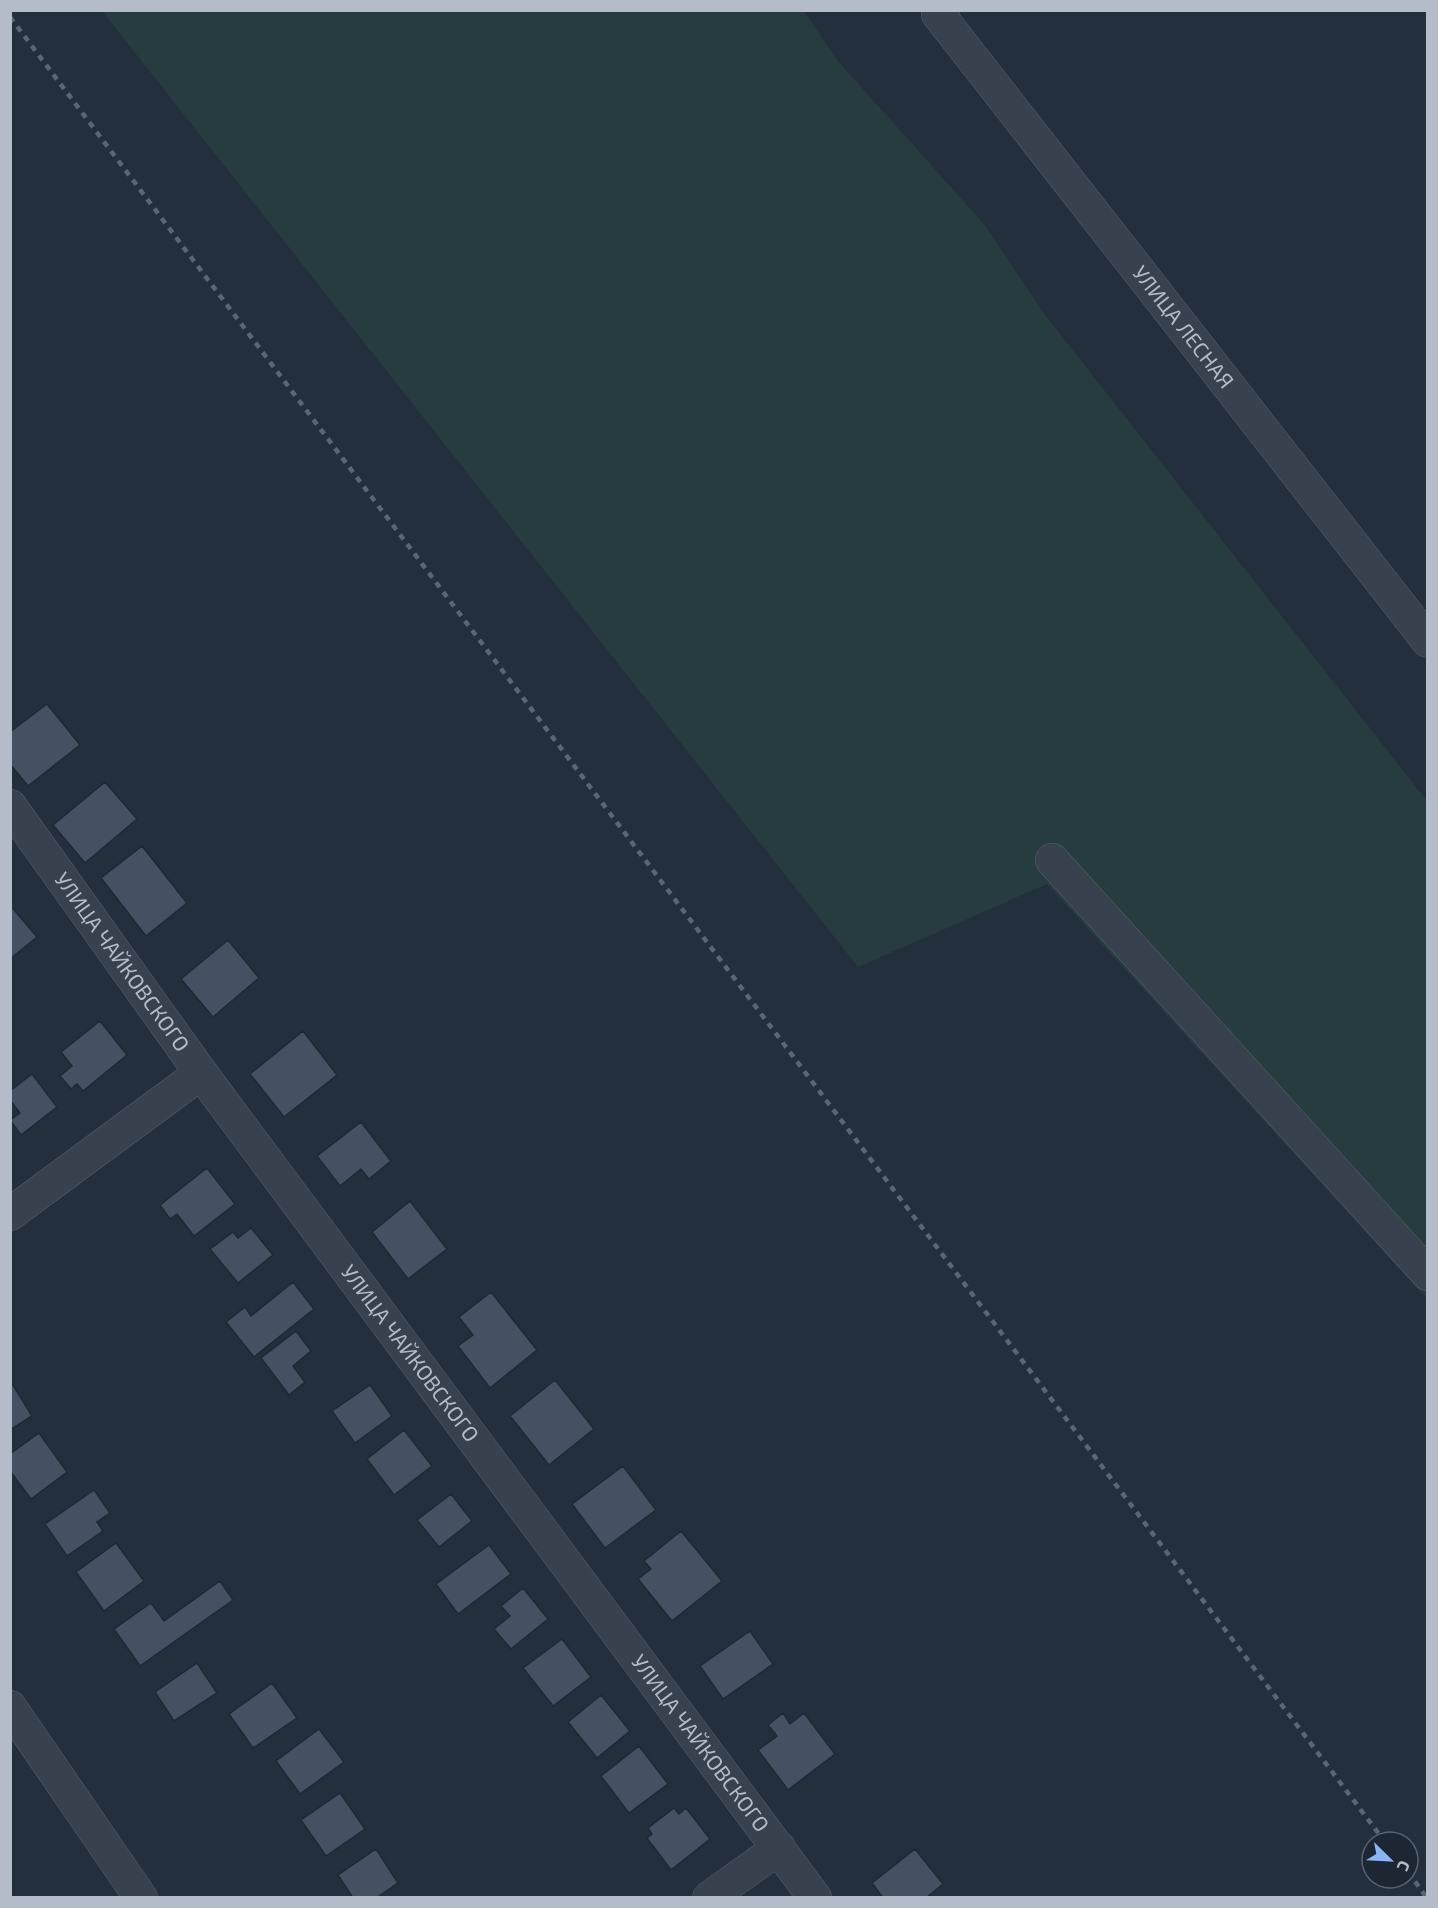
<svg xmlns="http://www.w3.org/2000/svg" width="1438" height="1908" font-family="'Exo 2',sans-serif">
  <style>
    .green { fill: #263c3f }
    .building { fill: #455162; stroke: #1f2835; stroke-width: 1.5 }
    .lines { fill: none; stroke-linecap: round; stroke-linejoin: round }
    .minor-casing { stroke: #565f6c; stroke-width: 34 }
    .minor { stroke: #38414e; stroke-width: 33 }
    .rail { stroke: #5a6575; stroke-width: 4.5; stroke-dasharray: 6 6; stroke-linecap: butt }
    .labels { text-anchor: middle; stroke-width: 5; stroke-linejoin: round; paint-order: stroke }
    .street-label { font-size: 21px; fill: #b4bcc9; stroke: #1d2633 }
  </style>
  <rect width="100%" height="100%" fill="#242f3e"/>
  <path class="green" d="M102,11h702l33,49 147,164 62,92 381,485v498l-380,-415 -189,83z"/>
  <path class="building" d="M47,704l33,41 -52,41 -18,-22v-32z
    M105,782l32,37 -52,44 -32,-38z
    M142,846l45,57 -41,33 -45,-58z
    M10,905l27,32 -27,22z
    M228,940l31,38 -46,39 -32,-38z
    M100,1021l27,34 -44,36 -6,-7 -6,5 -11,-13 12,-10 -11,-14z
    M303,1031l34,44 -53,42 -34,-43z
    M32,1074l25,33 -36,28 -11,-15 10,-7 -10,-13v-9z
    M361,1122l30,39 -22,18 -8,-10 -21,17 -23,-30z
    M207,1168l28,36 -41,32 -17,-22 -7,5 -10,-14z
    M410,1201l37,48 -39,30 -36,-47z
    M251,1228l22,27 -35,28 -28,-34 23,-17 5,6z
    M293,1282l21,27 -60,48 -28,-35 19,-15 6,9z
    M491,1292l46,58 -47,38 -32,-42 15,-11 -14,-18z
    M296,1331l15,20 -18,15 12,16 -16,13 -28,-37z
    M555,1380l39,49 -45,36 -39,-49z
    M13,1385l19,31 -22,14v-43z
    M370,1385l22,31 -37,27 -23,-32z
    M404,1430l28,36 -38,29 -27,-36z
    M39,1433l28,39 -36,27 -21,-28v-17z
    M623,1466l33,44 -51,38 -33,-44z
    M94,1490l16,23 -13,9 6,9 -36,25 -22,-32z
    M451,1494l21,27 -33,26 -22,-27z
    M681,1531l41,50 -50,40 -34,-42 13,-10 -7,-8z
    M116,1543l28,38 -40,30 -28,-39z
    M489,1545l22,29 -53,40 -22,-30z
    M220,1581l13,19 -93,66 -26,-37 37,-26 13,18z
    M523,1588l25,31 -37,30 -17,-20 16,-13 -9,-10z
    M750,1631l23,33 -50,35 -23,-33z
    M562,1639l29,38 -38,29 -30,-38z
    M197,1663l20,30 -43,28 -19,-29z
    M272,1683l25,35 -44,30 -24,-34z
    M601,1695l29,36 -33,27 -29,-36z
    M783,1713l7,11 14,-11 31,41 -47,36 -30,-40 19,-14 -9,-11z
    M319,1729l25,33 -44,32 -24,-33z
    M639,1746l29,38 -39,29 -28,-37z
    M340,1793l25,36 -39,27 -25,-36z
    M674,1808l5,6 7,-6 24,31 -39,31 -24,-32 5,-4 -4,-6z
    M376,1849l22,34 -22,15h-23l-15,-23z
    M915,1849l28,35 -17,14h-43l-11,-15z"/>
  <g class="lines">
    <defs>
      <g id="minor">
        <path id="s1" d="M943,10l-5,4 490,627"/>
        <path id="s2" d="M10,806l191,267 614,825"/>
        <path d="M1052,860l376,414"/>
        <path d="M10,1214l191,-141"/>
        <path d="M10,1707l131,191"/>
        <path d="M709,1898l70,-50"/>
      </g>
    </defs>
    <use href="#minor" class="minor-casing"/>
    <use href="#minor" class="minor"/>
    <path class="rail" d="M10,17l1375,1825
      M1408,1872l19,26"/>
  </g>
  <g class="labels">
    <g class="street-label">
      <text dy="7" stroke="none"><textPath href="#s1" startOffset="404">УЛИЦА ЛЕСНАЯ</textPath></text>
      <text dy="7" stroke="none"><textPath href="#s2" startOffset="192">УЛИЦА ЧАЙКОВСКОГО</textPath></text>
      <text dy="7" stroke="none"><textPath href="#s2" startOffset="678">УЛИЦА ЧАЙКОВСКОГО</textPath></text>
      <text dy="7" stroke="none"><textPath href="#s2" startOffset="1164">УЛИЦА ЧАЙКОВСКОГО</textPath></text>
    </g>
  </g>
  <rect width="1438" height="1908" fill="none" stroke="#b4bcc9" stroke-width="24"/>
  <g transform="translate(1390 1860) rotate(114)"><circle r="28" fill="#1d2633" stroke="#59626f" stroke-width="1.5"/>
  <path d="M0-4.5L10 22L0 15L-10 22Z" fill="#8ab4f8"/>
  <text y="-9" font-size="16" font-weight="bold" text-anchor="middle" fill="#b4bcc9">С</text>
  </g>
</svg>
